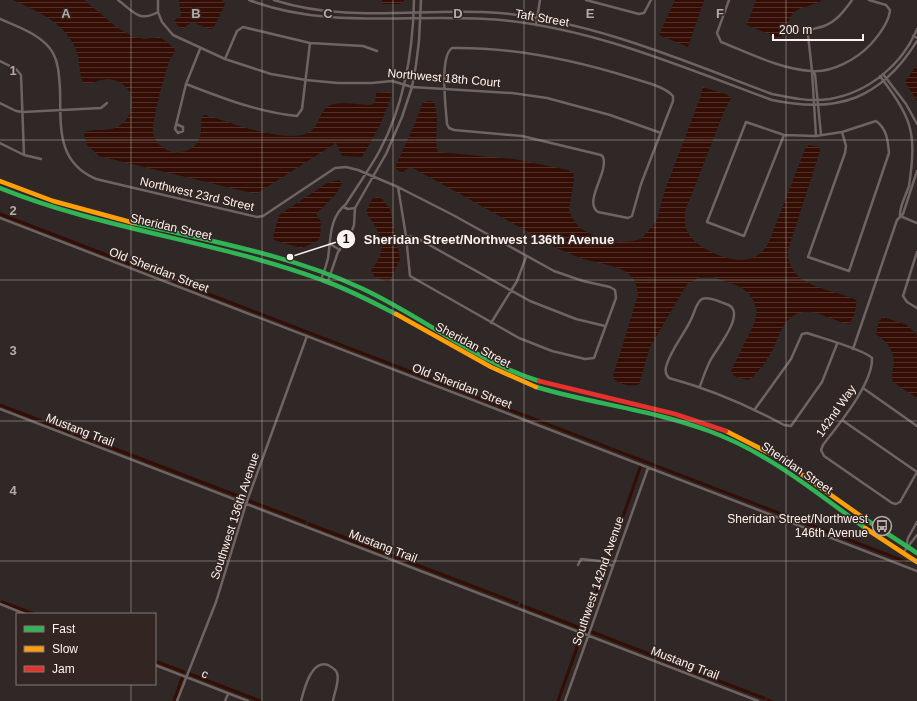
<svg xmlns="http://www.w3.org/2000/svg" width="917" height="701" font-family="Helvetica,sans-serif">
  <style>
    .water { fill: url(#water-rules) }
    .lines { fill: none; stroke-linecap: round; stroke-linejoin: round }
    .canal { stroke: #340d04; stroke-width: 3 }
    .street { stroke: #6f6462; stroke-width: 2.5 }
    .fast { stroke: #30b455; stroke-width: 4.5 }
    .slow { stroke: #ff9f0a; stroke-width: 4.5 }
    .jam { stroke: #e5322d; stroke-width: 4.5 }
    .grid { fill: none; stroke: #b4aba9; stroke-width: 1; stroke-opacity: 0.55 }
    .labels { text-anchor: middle; stroke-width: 3; stroke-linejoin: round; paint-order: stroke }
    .street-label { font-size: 12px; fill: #fcf2ef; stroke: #332622 }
    .poi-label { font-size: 12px; fill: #fcf2ef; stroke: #332622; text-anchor: end }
    .grid-label { font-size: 13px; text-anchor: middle; font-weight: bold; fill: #b4aba9; stroke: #332622; stroke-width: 3; stroke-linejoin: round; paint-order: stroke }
    .leader { fill: none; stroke: #fcf2ef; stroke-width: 1.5 }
    .callout-dot { fill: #fcf2ef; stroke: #332622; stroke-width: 1.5 }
    .mark-label { font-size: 12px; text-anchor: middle; font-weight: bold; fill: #111 }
    .callout-label { font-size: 13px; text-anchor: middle; font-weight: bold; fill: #fcf2ef; stroke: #332622; stroke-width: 3; stroke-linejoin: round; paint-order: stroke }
  </style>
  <defs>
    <pattern id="water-rules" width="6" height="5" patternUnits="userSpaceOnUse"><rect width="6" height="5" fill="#340d04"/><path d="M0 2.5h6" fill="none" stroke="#523129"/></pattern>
  </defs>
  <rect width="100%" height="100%" fill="#2f2826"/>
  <path class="water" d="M13,0h71l31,26 18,11 12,2 15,-2 14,11 1,3c-1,3 -4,6 -5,8 -4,10 -19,64 -17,74 2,8 8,15 16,18 7,3 17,1 23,-3 15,-11 5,-26 12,-33h3l2,3 4,-1c21,8 75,26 95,16 12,-6 11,-24 23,-28 8,-4 30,0 40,0l4,-2 1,-10 14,-1 2,3 -12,30 -18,32 -20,-1 -6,-13 -80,51 -157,-38 -12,-11 -3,-10 3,-4c9,-2 19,0 28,-3 22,-9 24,-41 -1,-48 -11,-4 -20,5 -30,3 -5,-7 -4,-19 -6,-28 -9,-30 -38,-43 -65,-55z
    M179,0h42l4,4 -12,25h-4l-17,-7 -10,7 -7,-6v-3l6,-5z
    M382,0h23l-5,4h-18z
    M675,0h29l-16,47 -29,-12z
    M756,0h66c-9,7 -20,5 -29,13 -6,7 -6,20 -14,25l-32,-13z
    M917,65v36l-12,-19z
    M703,87l25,8 3,4 -6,10 -40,102c0,8 -1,15 3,22 7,14 38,28 54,27 12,0 22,-8 27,-18l36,-93 4,-4 10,2 1,4 -32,99c-1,32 30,37 55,45 5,2 10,3 14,6l-3,15 -5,8c-13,-2 -25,-10 -38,-12 -25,-2 -30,19 -38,37 -5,10 -16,26 -25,31l-14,-4 -3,-5 23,-47 3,-12 -3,-10 -4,-7 -9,-8 -28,-10h-13l-13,7 -37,63 -11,37c-6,4 -21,0 -26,-6l1,-5 24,-78c-1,-29 -29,-29 -51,-35 -10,-3 -19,-7 -28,-11l-146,-81h-5l-6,5 -6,-4v-4l17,-37 10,-25 4,-2h6c8,11 0,44 5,51l76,7 54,11 5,3 1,6 -5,30 3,9 8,10 12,7 28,7 13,-1 8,-2 15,-17 9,-32 34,-89z
    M339,180l3,3 -6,11 -20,20 5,8 -1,16 -4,4 -15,6 -27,-8 -1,-2 6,-23 48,-32z
    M376,197l6,2 8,10 10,50 -9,20 -3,3 -13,-5 -4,-6c2,-5 5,-7 7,-11 10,-19 -3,-34 -12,-48l6,-13z
    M883,317l24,8 10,10v63l-24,-16c-2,-7 0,-12 1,-19 0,-14 -8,-22 -18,-29l3,-13z"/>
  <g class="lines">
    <path class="canal" d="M0,214l904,347
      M0,405l70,27
      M75,434l17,7
      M97,442l149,57
      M250,501l55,21
      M309,524l208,79
      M2,602l32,12
      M521,605l67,26
      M583,631l57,-163
      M592,632l88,34
      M155,661l29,11
      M685,668l79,30
      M190,674l70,27
      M768,700l3,1
      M174,701l8,-23
      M558,701l23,-65"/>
    <path class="street" d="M118,0c15,11 21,23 40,12
      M158,0v12l4,10 11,13 52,24 46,15 35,6 32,3h34l20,-2 20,6 100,6 35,5 63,17 51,18
      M249,0c81,31 168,12 252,20 95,9 183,48 271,80 66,14 109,-1 145,-59
      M274,0c73,24 151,7 226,13 95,9 184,48 272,81 19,4 38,8 58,5 39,-7 72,-34 87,-70
      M586,0l53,14 5,-1 7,-13
      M729,0l-12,33 4,9c28,11 59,27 90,29 21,2 46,-12 60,-27 8,-9 18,-22 19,-34l-4,-5 -17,-5
      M0,19c18,8 43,16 53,34 6,11 6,24 7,36 1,37 -4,73 36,90l161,38 6,-1 72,-48 11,-1 12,3 40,17 55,28 101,56 29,10 27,6 5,3 1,8 -22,60 -9,1 -33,-8 -33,-13 -109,-62 -4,-40 -8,-49
      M536,25l4,-25
      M913,36l4,2
      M452,48c61,-1 122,12 180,30 12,4 32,8 41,18v5l-32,83 -9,32 -4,2 -30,-6c-15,-10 11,-40 5,-55l-2,-2 -79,-19 -68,-6 -5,-2 -2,-4c-1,-15 -8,-67 5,-76z
      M225,59l12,-28 6,-4 67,16 53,3 14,5
      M0,61l16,8 5,6 3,80
      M812,72l3,2 6,61
      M883,74l23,30 11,20
      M880,76c32,43 37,55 29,110 -3,9 -10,21 -9,30
      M186,84c36,14 72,28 111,32l5,-7 8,-66
      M0,103l16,8 7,1 78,-4 6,-5
      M176,124l7,3v4l-5,2 -3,-4 11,-45 14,-35
      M784,135l-40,101 -37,-14 39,-100 38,13 32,1 26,-4 34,-11c11,8 12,20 13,32l-40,118 -41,-14 37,-104 1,-7 -4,-14
      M816,136l-4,-65 -4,-36c3,-8 9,-6 16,-9 13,-5 20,-15 28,-26
      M0,143l24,12 17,4
      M343,207l5,2 7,-1
      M900,216l17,7
      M0,218l917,353
      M406,236l9,1 115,64 46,18 29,7
      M330,244l10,6
      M917,252l-14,44 4,6 10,6
      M321,279c3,-6 5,-13 7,-21 3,-20 1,-40 18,-54 11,-18 24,-35 34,-54 25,-47 33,-98 34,-150
      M328,281l10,-29 13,-19 3,-8 1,-17 31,-54 16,-37 10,-30 4,-22 3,-24 2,-41
      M491,323l26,-42 9,-24
      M853,349l44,-129 6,-6 14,-43
      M700,386c3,-8 6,-17 10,-25 6,-12 39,-50 16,-57 -6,-2 -17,-8 -24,-5 -5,3 -7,11 -9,16 -7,18 -22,33 -27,52 -1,4 0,8 3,11 41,11 78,27 115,47l7,1 31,-44 15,-38
      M863,388l54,38
      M0,409l758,292
      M755,409l36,-50 11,-25 5,-1c14,5 56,16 65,25 1,26 -34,67 -49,87l-2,5 3,6 68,47 4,1 4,-2 17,-30
      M842,420l75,52
      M906,547l2,-9 9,-16
      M903,553l14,-18
      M578,565l3,-6 19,2 13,5
      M0,604l25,10
      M155,665l93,36
      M177,701l39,-99 30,-98 61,-168
      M225,701l3,-7
      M301,701c3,-11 10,-42 27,-36 3,2 8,4 9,8 3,8 -3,20 -4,28
      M565,701l83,-233"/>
    <path class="fast" d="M0,188c104,42 217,53 322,92 26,9 50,22 74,34
      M134,223c76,18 156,32 227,65 61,28 114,73 178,93
      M536,387c57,17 117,23 173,44 58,21 107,61 156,97
      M865,519l52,34"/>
    <path class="slow" d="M0,181l53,20 81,22
      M396,314l95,53 45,20
      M726,431l51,26 88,62
      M865,528l52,34"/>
    <path class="jam" d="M539,381l136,33 51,17"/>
  </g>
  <path class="grid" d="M131,0v614M262,0v701M393,0v701M524,0v701M655,0v701M786,0v701M0,140h917M0,280h917M0,421h917M0,561h917M131,684v17"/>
  <defs>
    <symbol id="bus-ring" viewBox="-11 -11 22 22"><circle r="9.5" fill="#332622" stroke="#b4aba9" stroke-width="1.5"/><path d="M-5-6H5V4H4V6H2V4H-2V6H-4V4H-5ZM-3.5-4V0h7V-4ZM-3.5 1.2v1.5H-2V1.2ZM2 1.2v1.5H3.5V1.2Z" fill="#b4aba9"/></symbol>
  </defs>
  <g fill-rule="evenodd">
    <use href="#bus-ring" x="871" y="515" width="22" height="22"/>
  </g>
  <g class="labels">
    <g class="street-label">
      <text transform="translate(542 18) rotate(10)" y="4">Taft Street</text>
      <text transform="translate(444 78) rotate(5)" y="4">Northwest 18th Court</text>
      <text transform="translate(197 194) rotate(13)" y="4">Northwest 23rd Street</text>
      <text transform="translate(171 227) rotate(13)" y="4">Sheridan Street</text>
      <text transform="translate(159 270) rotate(21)" y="4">Old Sheridan Street</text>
      <text transform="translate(473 345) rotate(28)" y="4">Sheridan Street</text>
      <text transform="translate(462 386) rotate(21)" y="4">Old Sheridan Street</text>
      <text transform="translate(836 411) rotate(-55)" y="4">142nd Way</text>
      <text transform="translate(80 430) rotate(21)" y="4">Mustang Trail</text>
      <text transform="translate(797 468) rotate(34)" y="4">Sheridan Street</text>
      <text transform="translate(235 516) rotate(-72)" y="4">Southwest 136th Avenue</text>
      <text transform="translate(383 546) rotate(21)" y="4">Mustang Trail</text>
      <text transform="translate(598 581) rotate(-71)" y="4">Southwest 142nd Avenue</text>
      <text transform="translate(685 663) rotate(21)" y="4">Mustang Trail</text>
      <text transform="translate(205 674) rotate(22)" y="4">c</text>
    </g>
    <g class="poi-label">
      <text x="868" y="523">Sheridan Street/Northwest<tspan x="868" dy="14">146th Avenue</tspan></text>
    </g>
  </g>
  <g class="grid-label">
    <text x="66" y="18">A</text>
    <text x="196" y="18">B</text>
    <text x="328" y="18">C</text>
    <text x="458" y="18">D</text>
    <text x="590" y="18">E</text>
    <text x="720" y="18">F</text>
    <text x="13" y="75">1</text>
    <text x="13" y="215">2</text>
    <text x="13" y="355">3</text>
    <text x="13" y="495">4</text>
  </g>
  <path class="leader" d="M290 257L346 239"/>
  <g class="callout-dot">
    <circle cx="290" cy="257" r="4"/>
    <circle cx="346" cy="239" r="10"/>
  </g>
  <g class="mark-label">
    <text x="346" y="243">1</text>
  </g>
  <g class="callout-label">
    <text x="489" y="244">Sheridan Street/Northwest 136th Avenue</text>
  </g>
  <rect x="16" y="613" width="140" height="72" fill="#332622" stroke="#837874"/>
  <rect x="24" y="626" width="20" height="6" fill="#30b455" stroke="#837874"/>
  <text x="52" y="633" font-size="12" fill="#fcf2ef">Fast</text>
  <rect x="24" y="646" width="20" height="6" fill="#ff9f0a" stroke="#837874"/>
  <text x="52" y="653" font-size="12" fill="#fcf2ef">Slow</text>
  <rect x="24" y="666" width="20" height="6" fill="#e5322d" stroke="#837874"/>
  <text x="52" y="673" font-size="12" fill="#fcf2ef">Jam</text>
  <path d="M773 34v6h90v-6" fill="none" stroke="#fcf2ef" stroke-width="2"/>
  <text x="779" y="34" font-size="12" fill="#fcf2ef" stroke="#332622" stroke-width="3" paint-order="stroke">200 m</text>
</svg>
